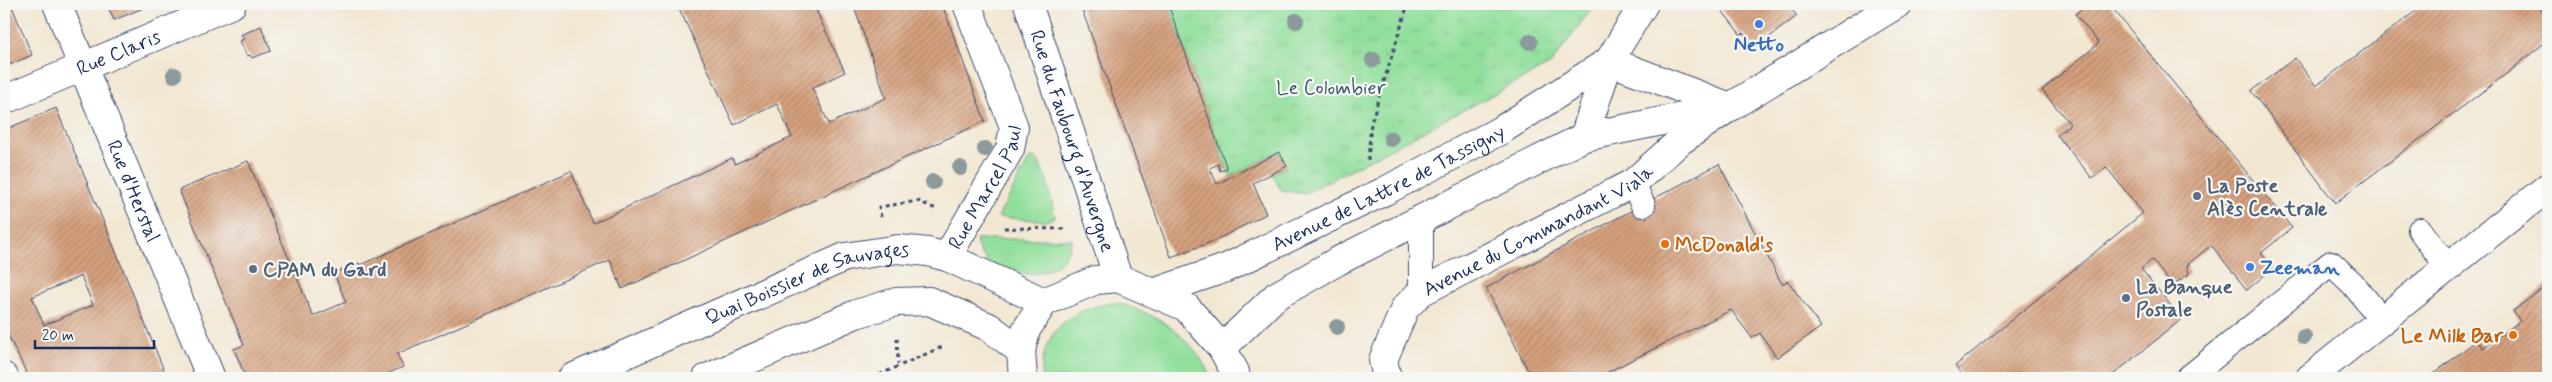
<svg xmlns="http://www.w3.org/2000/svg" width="2552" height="382" font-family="Mynerve,sans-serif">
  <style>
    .green { fill: #92df9c; stroke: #56877d }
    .park { fill: url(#park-tufts); stroke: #56877d }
    .building { fill: url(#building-hatch); fill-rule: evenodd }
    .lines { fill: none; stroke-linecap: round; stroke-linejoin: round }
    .service-casing { stroke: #3b4b6f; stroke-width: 26 }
    .minor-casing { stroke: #3b4b6f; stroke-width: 30 }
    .tertiary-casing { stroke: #3b4b6f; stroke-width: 30 }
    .secondary-casing { stroke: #3b4b6f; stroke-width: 30 }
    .path { stroke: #3b4b6f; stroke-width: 3; stroke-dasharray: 4 4; stroke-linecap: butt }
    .service { stroke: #fff; stroke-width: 24 }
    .minor { stroke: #fff; stroke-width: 28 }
    .tertiary { stroke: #fff; stroke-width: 28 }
    .secondary { stroke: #fff; stroke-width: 28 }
    .tree { fill: #8c9a9b }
    .shop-dot { fill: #3f7fe0; stroke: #f6f6f2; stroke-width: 2 }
    .service-dot { fill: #5c6f8a; stroke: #f6f6f2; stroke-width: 2 }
    .food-dot { fill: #e8710a; stroke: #f6f6f2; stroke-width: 2 }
    .labels { text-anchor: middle; stroke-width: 4.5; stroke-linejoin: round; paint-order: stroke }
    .shop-label { font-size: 20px; font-weight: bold; fill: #366cbe; stroke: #f6f6f2 }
    .street-label { font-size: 20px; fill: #1b2f5e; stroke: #f6f6f2 }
    .park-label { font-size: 20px; fill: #395b6e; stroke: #f6f6f2 }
    .service-label { font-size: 20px; font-weight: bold; fill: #4e5e75; stroke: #f6f6f2; text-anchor: start }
    .food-label { font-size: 20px; font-weight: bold; fill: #c56008; stroke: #f6f6f2; text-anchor: start }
  </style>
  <defs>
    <pattern id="park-tufts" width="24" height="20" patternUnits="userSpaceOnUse" patternTransform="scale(1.25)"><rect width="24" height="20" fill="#92df9c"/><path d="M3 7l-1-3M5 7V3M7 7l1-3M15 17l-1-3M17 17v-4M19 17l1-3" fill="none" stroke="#7dc089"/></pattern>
    <pattern id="building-hatch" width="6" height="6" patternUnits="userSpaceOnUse" patternTransform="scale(1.25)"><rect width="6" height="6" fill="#d6a17e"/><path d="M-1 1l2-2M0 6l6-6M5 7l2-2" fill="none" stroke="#ad846a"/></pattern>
  </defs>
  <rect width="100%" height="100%" fill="#f6f6f2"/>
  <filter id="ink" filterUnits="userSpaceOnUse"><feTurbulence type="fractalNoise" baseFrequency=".02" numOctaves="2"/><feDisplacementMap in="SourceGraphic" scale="10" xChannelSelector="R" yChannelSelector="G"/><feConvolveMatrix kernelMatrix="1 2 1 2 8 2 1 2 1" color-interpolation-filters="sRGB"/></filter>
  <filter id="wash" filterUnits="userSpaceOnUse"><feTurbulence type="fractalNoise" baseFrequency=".0096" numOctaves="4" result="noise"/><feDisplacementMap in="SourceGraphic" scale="20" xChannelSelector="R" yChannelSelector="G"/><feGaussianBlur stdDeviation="1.12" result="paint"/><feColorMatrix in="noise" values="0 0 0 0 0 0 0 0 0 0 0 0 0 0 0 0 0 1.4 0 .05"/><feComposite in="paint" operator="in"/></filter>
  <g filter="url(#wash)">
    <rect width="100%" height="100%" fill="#f2e7d2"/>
    <path class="green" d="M1030,158l7,1 9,19 9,39 -9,4 -48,-4z
      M976,239h96c-3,9 -5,18 -13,24 -24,21 -80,11 -83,-24z
      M1116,303c42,10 78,35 95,75h-169c-3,-46 31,-72 74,-75z"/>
    <path class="park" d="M1168,4h427l-44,60 -247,130 -23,-4 -9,-16 14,-8 -7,-14 -49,25z"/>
    <g id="blocks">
      <path class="building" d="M4,4h7l21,51 -28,12z
        M107,4h46l-39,16z
        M677,4h136l32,68 -33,16 17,36 57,-26 -33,-94h89l43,117 -363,168 -12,-29 -213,94 6,13 -26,11h-131l-12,-29 10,-4 -65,-155 69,-29 65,155 33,-14 -12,-29 25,-10 1,2 211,-94 22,52 139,-65 3,6 57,-27 -15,-33 -43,21z
        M1080,4h88l59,165 -7,2 -2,-7 -8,4 7,16 62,-32 8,14 -34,17 13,31 -52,27 -43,16z
        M1717,4h70l10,12 -42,32 -12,-15 -2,2z
        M2089,4h20l183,224 -31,25 12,15 -26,22 -36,-45 -24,20 2,9 -13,9 -9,-4 -15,-19 -11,9 41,50 -73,59h-144l-10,-12 188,-153 -37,-46 -14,11 -35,-43 13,-11 -28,-34 57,-47 -24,-29z
        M2425,4h111l12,15v21l-38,31 -175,132 -84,-112 44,-33 21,28z
        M261,26l10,25 -19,7 -2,-3 -3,1 -7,-15 4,-2 -3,-4z
        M56,108l51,122 60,148h-138l-25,-51v-197zM81,276l12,29 -49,20 -12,-28z
        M1719,164l63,120 6,-3 33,46 -44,31 -17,-25 -8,5 -21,-28 -135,68h-64l-46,-90z
        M2548,284v94h-120l49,-38 6,8 37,-27 -7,-10z"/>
    </g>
  </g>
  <g filter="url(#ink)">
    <use href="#blocks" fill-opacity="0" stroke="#3b4b6f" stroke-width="1"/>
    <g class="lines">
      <defs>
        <path id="service" d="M1633,183l10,22
          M2420,230l27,36
          M1421,292v-73
          M2188,378l143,-115 22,21 29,36"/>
        <g id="minor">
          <path d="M1609,61l121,46"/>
          <path id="s1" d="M4,100l228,-96"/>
          <path d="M1584,137l132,-27"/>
          <path id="s2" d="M947,257l63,-108 4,-22 -47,-123"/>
          <path d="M4,377v1"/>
          <path id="s3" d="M1387,378l-4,-18 22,-52 16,-16 212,-109 47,-42 50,-34 167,-103"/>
        </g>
        <g id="tertiary">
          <path id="s4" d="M57,4l154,374"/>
          <path id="s5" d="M1156,292l70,-24 159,-77 118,-62 106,-68"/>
          <path d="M1222,348l54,-52 62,-35 246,-124 25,-76 35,-57"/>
        </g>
        <g id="secondary">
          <path id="s6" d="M1028,4l90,274"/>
          <path id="s7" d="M572,378l273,-121 53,-8 30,3 19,5 97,45"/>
          <path d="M707,378l149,-64 40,-12 33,-1 60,26 32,24"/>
          <path d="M1023,378l-2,-27 5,-21 18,-28 52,-22 22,-2 68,29 36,41 13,24 1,6"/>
          <path d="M2310,378l238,-191"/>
        </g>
      </defs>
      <use href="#service" class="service-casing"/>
      <use href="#minor" class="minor-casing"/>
      <use href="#tertiary" class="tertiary-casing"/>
      <use href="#secondary" class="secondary-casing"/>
      <path class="path" d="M1368,160l3,-37 37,-119
        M881,217l-2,-10 39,-6 18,8
        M1004,228l61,1
        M897,338l1,26
        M872,378l72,-32"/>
      <use href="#service" class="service"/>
      <use href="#minor" class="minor"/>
      <use href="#tertiary" class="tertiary"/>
      <use href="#secondary" class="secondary"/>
    </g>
    <g class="tree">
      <circle cx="1296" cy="21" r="8"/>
      <circle cx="1530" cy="42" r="8"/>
      <circle cx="1373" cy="60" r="8"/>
      <circle cx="174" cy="75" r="8"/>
      <circle cx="1391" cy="139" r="8"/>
      <circle cx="985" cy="149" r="8"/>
      <circle cx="960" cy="168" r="8"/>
      <circle cx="933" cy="182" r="8"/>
      <circle cx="1337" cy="327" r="8"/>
      <circle cx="2304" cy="337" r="8"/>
    </g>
  </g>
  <g class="shop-dot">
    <circle cx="1759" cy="24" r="5"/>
    <circle cx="2250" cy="267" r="5"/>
  </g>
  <g class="service-dot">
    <circle cx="2197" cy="196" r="5"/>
    <circle cx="253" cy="269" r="5"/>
    <circle cx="2126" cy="298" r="5"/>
  </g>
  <g class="food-dot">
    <circle cx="1665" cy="244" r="5"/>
    <circle cx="2513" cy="335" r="5"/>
  </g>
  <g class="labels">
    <g class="shop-label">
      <text x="1759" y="51">Netto</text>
      <text x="2260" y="274" text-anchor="start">Zeeman</text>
    </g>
    <g class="street-label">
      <text dy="7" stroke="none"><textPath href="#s1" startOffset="124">Rue Claris</textPath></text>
      <text dy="7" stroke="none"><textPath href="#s6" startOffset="144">Rue du Faubourg d'Auvergne</textPath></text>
      <text dy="7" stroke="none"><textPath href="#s2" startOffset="80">Rue Marcel Paul</textPath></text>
      <text dy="7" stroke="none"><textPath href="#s5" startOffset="255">Avenue de Lattre de Tassigny</textPath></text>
      <text dy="7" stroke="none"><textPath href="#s4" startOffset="202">Rue d'Herstal</textPath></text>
      <text dy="7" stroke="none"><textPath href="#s3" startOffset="230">Avenue du Commandant Viala</textPath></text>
      <text dy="7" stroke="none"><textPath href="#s7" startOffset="255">Quai Boissier de Sauvages</textPath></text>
    </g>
    <g class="park-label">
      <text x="1331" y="94">Le Colombier</text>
    </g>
    <g class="service-label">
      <text x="2207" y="192">La Poste<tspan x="2207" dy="23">Alès Centrale</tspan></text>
      <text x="263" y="276">CPAM du Gard</text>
      <text x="2136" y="293">La Banque<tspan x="2136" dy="23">Postale</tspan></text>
    </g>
    <g class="food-label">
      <text x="1675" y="251">McDonald's</text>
      <text x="2503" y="342" text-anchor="end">Le Milk Bar</text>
    </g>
  </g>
  <rect width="2552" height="382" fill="none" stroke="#f6f6f2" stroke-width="20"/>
  <path d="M35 340v8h119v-8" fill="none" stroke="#1b2f5e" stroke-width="2.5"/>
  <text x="42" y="340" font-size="15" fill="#1b2f5e" stroke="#f6f6f2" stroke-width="4" paint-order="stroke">20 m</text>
</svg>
